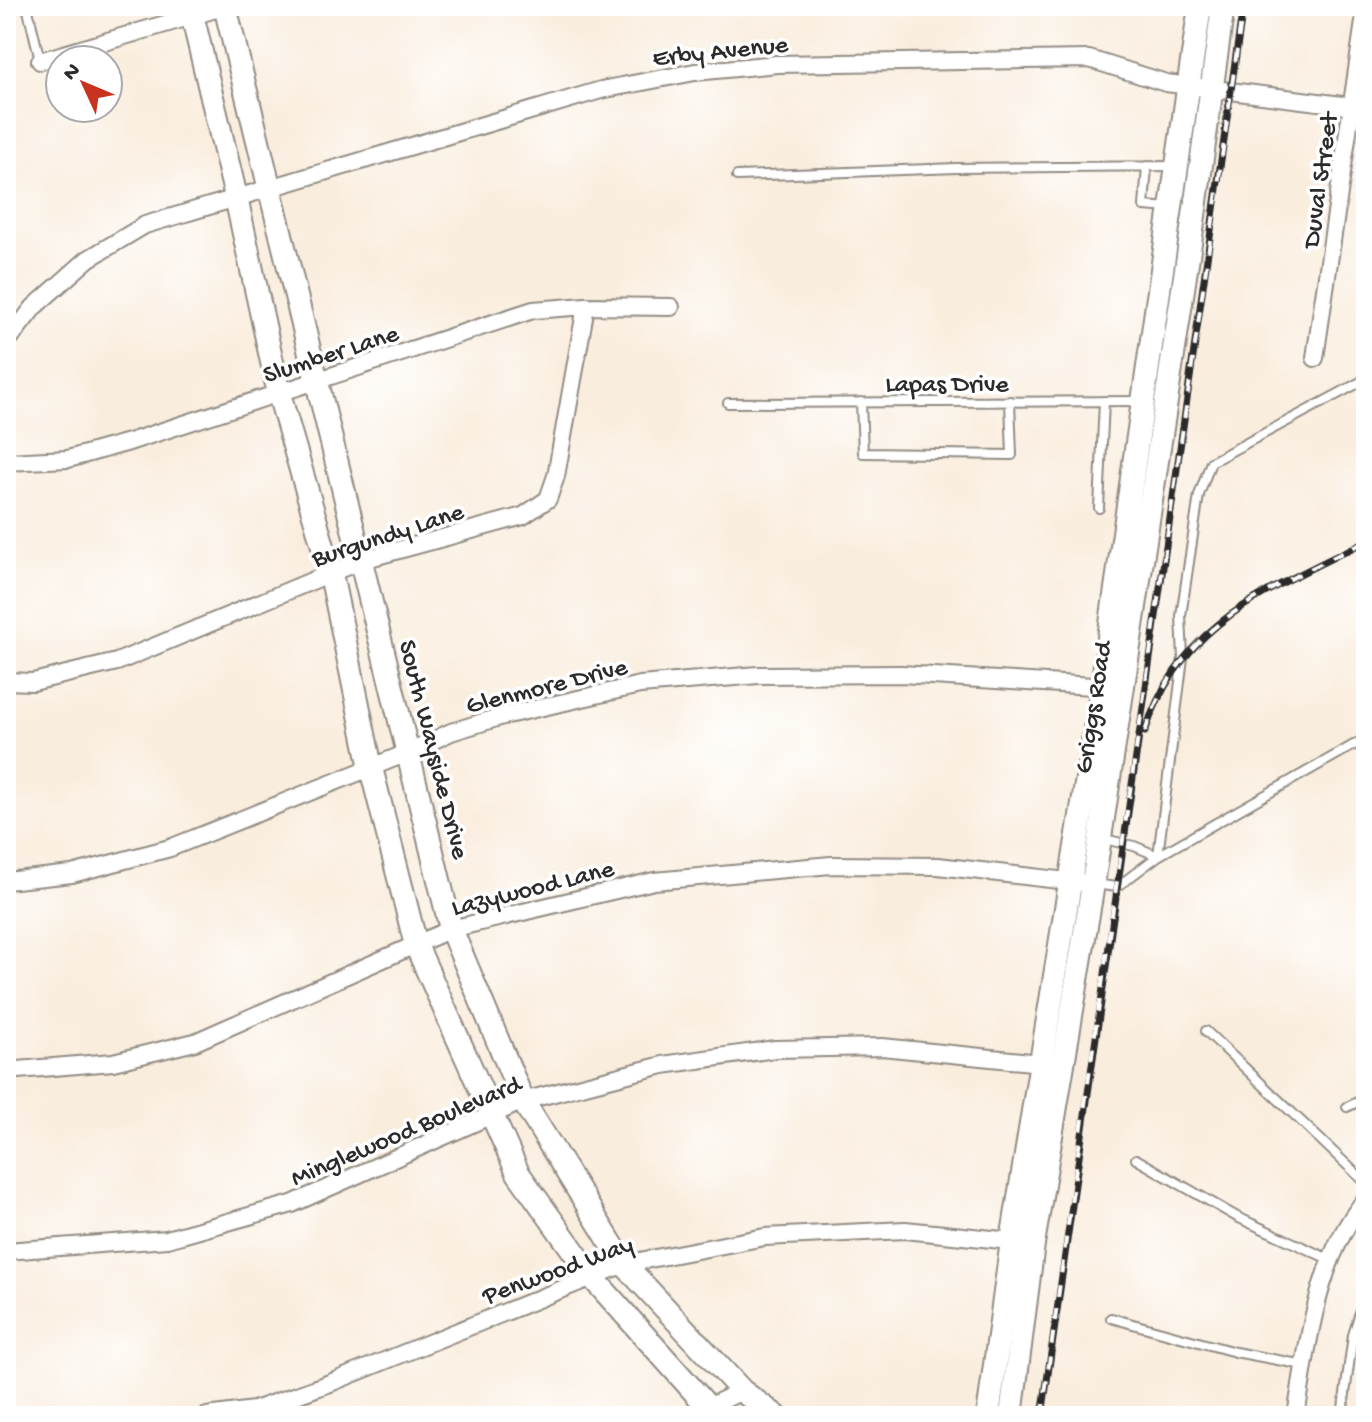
<svg xmlns="http://www.w3.org/2000/svg" width="1372" height="1422" font-family="'Gochi Hand',sans-serif">
  <style>
    .lines { fill: none; stroke-linecap: round; stroke-linejoin: round }
    .lane-casing { stroke: #928c84; stroke-width: 12 }
    .street-casing { stroke: #928c84; stroke-width: 20 }
    .secondary-casing { stroke: #928c84; stroke-width: 26 }
    .lane { stroke: #fff; stroke-width: 8 }
    .street { stroke: #fff; stroke-width: 16 }
    .secondary { stroke: #fff; stroke-width: 22 }
    .rail-casing { stroke: #2b2b2b; stroke-width: 7 }
    .rail { stroke: #fff; stroke-width: 4; stroke-dasharray: 12; stroke-linecap: butt }
    .labels { text-anchor: middle; stroke-width: 7; stroke-linejoin: round; paint-order: stroke }
    .street-label { font-size: 26px; fill: #2b2b2b; stroke: #fff }
  </style>
  <rect width="100%" height="100%" fill="#fff"/>
  <filter id="ink" filterUnits="userSpaceOnUse"><feTurbulence type="fractalNoise" baseFrequency=".0125" numOctaves="2"/><feDisplacementMap in="SourceGraphic" scale="16" xChannelSelector="R" yChannelSelector="G"/><feConvolveMatrix kernelMatrix="1 2 1 2 8 2 1 2 1" color-interpolation-filters="sRGB"/></filter>
  <filter id="wash" filterUnits="userSpaceOnUse"><feTurbulence type="fractalNoise" baseFrequency=".006" numOctaves="4" result="noise"/><feDisplacementMap in="SourceGraphic" scale="32" xChannelSelector="R" yChannelSelector="G"/><feGaussianBlur stdDeviation="1.8" result="paint"/><feColorMatrix in="noise" values="0 0 0 0 0 0 0 0 0 0 0 0 0 0 0 0 0 1.4 0 .05"/><feComposite in="paint" operator="in"/></filter>
  <g filter="url(#wash)">
    <rect width="100%" height="100%" fill="#f9eddd"/>
  </g>
  <g filter="url(#ink)">
    <g class="lines">
      <defs>
        <path id="lane" d="M27,6l13,54
          M1147,166l-3,40 26,2
          M737,176l220,-8 219,-2
          M861,402l2,51 149,2 -2,-54
          M728,403l415,-2
          M1099,508l5,-107
          M1100,838l34,8 24,10 25,-198 -2,-42 18,-121 12,-33 155,-83
          M1094,884l23,3 41,-31 208,-118
          M1206,1031l160,152
          M1347,1107l19,-9
          M1136,1159l101,58 94,43
          M1111,1318l124,34 69,13
          M1342,1416l11,-81 13,-42"/>
        <path id="street" d="M40,61l186,-55
          M6,343l28,-36 54,-48 57,-34 456,-135 94,-18 82,-8 312,-5 77,24 200,25
          M1315,358l51,-350
          M6,462l62,-3 61,-17 404,-132 53,-4 85,1
          M6,681l27,1 84,-20 245,-102 161,-44 25,-17 8,-23 30,-170
          M6,881l66,-7 98,-26 237,-95 44,-21 52,-16 137,-31 118,-10 143,-1 208,13
          M6,1071l107,-9 82,-20 256,-113 203,-48 177,-16 107,1 155,18
          M6,1251l161,-12 125,-35 231,-103 140,-36 112,-16 107,-2 169,17
          M207,1416l47,-6 76,-27 294,-119 141,-27 140,-7 116,12
          M689,1416l53,-25
          M1296,1416c12,-73 21,-159 70,-217"/>
        <path id="secondary" d="M190,6l46,191 43,197 52,180 40,194 45,177 102,228 74,104 124,139
          M225,6l226,923 72,172 101,163 118,127 34,25
          M988,1416l24,-175 90,-555 98,-680
          M1011,1416l22,-172 60,-360 100,-661 30,-217"/>
      </defs>
      <use href="#lane" class="lane-casing"/>
      <use href="#street" class="street-casing"/>
      <use href="#secondary" class="secondary-casing"/>
      <use href="#lane" class="lane"/>
      <use href="#street" class="street"/>
      <use href="#secondary" class="secondary"/>
      <defs>
        <path id="rail" d="M1145,732c36,-112 126,-142 221,-191
          M1042,1416c63,-471 136,-940 201,-1410"/>
      </defs>
      <use href="#rail" class="rail-casing"/>
      <use href="#rail" class="rail"/>
    </g>
  </g>
  <g class="labels">
    <g class="street-label">
      <text transform="translate(720 49) rotate(-6)" y="9">Erby Avenue</text>
      <text transform="translate(1318 180) rotate(-82)" y="9">Duval Street</text>
      <text transform="translate(330 352) rotate(-18)" y="9">Slumber Lane</text>
      <text x="947" y="391">Lapas Drive</text>
      <text transform="translate(387 533) rotate(-18)" y="9">Burgundy Lane</text>
      <text transform="translate(546 684) rotate(-14)" y="9">Glenmore Drive</text>
      <text transform="translate(1091 707) rotate(-81)" y="9">Griggs Road</text>
      <text transform="translate(436 749) rotate(76)" y="9">South Wayside Drive</text>
      <text transform="translate(532 886) rotate(-14)" y="9">Lazywood Lane</text>
      <text transform="translate(405 1129) rotate(-23)" y="9">Minglewood Boulevard</text>
      <text transform="translate(557 1268) rotate(-20)" y="9">Penwood Way</text>
    </g>
  </g>
  <rect width="1372" height="1422" fill="none" stroke="#fff" stroke-width="32"/>
  <g transform="translate(84 84) rotate(314)"><circle r="38" fill="#ffffff" stroke="#aaaaaa" stroke-width="2"/>
  <path d="M0-6L14 30L0 20L-14 30Z" fill="#c8321e"/>
  <text y="-12" font-size="22" font-weight="bold" text-anchor="middle" fill="#2b2b2b">N</text>
  </g>
</svg>
